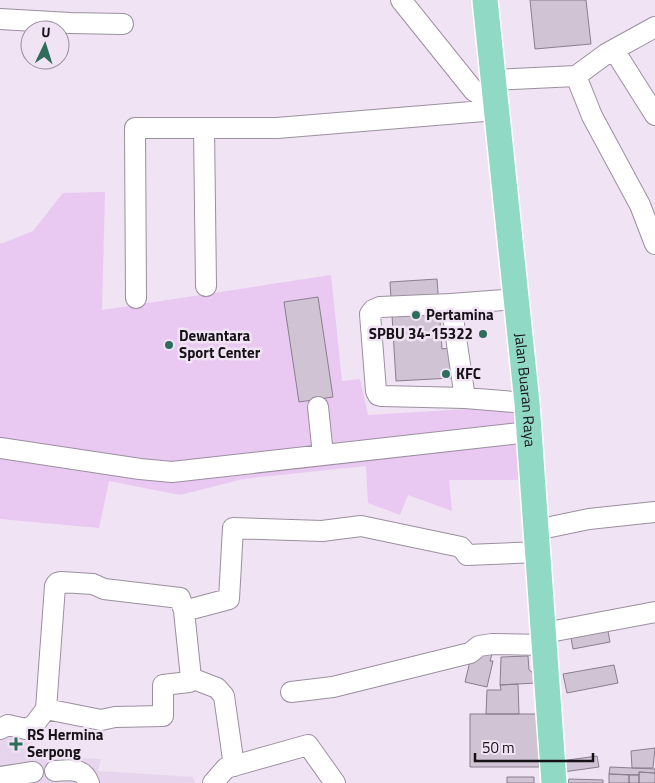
<svg xmlns="http://www.w3.org/2000/svg" width="655" height="783" font-family="'Titillium Web',sans-serif">
  <style>
    .built { fill: #e7d5ed }
    .green { fill: #e9c8f2 }
    .building { fill: #d0c3d4; stroke: #8a7f8e }
    .lines { fill: none; stroke-linecap: round; stroke-linejoin: round }
    .minor-casing { stroke: #9b8f9f; stroke-width: 22 }
    .major-casing { stroke: #fff; stroke-width: 28 }
    .minor { stroke: #fff; stroke-width: 20 }
    .major { stroke: #90d9c5; stroke-width: 25 }
    .poi-dot { fill: #2e6d5b; stroke: #f0e3f4; stroke-width: 2 }
    .labels { text-anchor: middle; stroke-width: 5; stroke-linejoin: round; paint-order: stroke }
    .poi-label { font-size: 15px; font-weight: bold; fill: #161117; stroke: #f0e3f4; text-anchor: start }
    .street-label { font-size: 15px; fill: #161117; stroke: #f0e3f4 }
  </style>
  <rect width="100%" height="100%" fill="#f0e3f4"/>
  <path class="built" d="M0,733h31l1,23 69,3 -3,12 95,6 2,6h-195z"/>
  <path class="green" d="M105,192l-3,118 229,-35 11,106 18,-2 8,36 149,-9 9,74h-77l3,31 -44,-16 -8,20 -32,-12 -2,-37 -123,13 -63,16 -71,-14 -10,47 -99,-9v-277l1,2 32,-13 30,-38z"/>
  <path class="building" d="M530,0h56l5,44 -56,5z
    M437,279l5,70 8,-1 2,30 -56,3 -6,-99z
    M318,297l15,100 -34,5 -15,-100z
    M607,626l3,16 -37,7 -3,-17z
    M492,654l-2,7h3l-6,26 -22,-5 6,-25z
    M528,656l1,14 7,5v8l-36,2 1,-28z
    M614,665l4,18 -51,10 -4,-19z
    M518,684l1,30h-33l1,-24h14l-1,-5z
    M470,714h69v53h-69z
    M655,748l-2,20h-21l-1,-17z
    M597,756l2,11 -36,5 -2,-11z
    M610,767l45,2v4l-16,-1v3l-30,-1z
    M639,772l16,1v10h-16z
    M609,774l20,1v8h-20z
    M629,775h10v8h-10z
    M507,777h27v6h-27z
    M569,779l34,1v3h-35z"/>
  <g class="lines">
    <defs>
      <path id="minor" d="M401,0l73,91 12,7 9,1
        M0,19l70,4 53,1
        M614,50l41,65
        M576,76l16,40 48,89 15,39
        M494,80l82,-4 30,-22 49,-27
        M204,128l2,158
        M136,298l-1,-170h142l219,-18
        M516,299l-65,5 -71,3 -7,3 -3,4 6,77 2,4 4,1 83,2 62,5
        M451,304l14,94
        M318,407l5,48
        M0,448l140,21 32,3 357,-40
        M536,530l53,-11 66,-7
        M544,633l111,-21
        M191,678l-7,-67 45,-12 4,-71 89,3 39,-5 100,21 6,8 70,-3
        M191,678l26,10 7,8 10,70
        M291,692l42,-5 137,-34 9,-7 13,-2 52,1
        M46,709l55,11 14,-3 48,-1v-31l26,-3 2,-4
        M0,729l8,-4 18,4 8,-4 12,-16 9,-123 2,-3 4,-1 32,2 11,5 76,9 4,13
        M55,771c15,-1 28,-4 34,12
        M0,777l33,-5
        M213,783l13,-15 82,-23 27,38"/>
      <g id="major">
        <path id="s1" d="M485,0l42,403 27,380"/>
      </g>
    </defs>
    <use href="#minor" class="minor-casing"/>
    <use href="#major" class="major-casing"/>
    <use href="#minor" class="minor"/>
    <use href="#major" class="major"/>
  </g>
  <g class="poi-dot">
    <circle cx="416" cy="315" r="5"/>
    <circle cx="483" cy="334" r="5"/>
    <circle cx="169" cy="345" r="5"/>
    <circle cx="446" cy="374" r="5"/>
    <path d="M13.5 736.5h5v5h5v5h-5v5h-5v-5h-5v-5h5z"/>
  </g>
  <g class="labels">
    <g class="poi-label">
      <text x="426" y="320">Pertamina</text>
      <text x="473" y="339" text-anchor="end">SPBU 34-15322</text>
      <text x="179" y="341">Dewantara<tspan x="179" dy="17">Sport Center</tspan></text>
      <text x="456" y="379">KFC</text>
      <text x="27" y="740">RS Hermina<tspan x="27" dy="17">Serpong</tspan></text>
    </g>
    <g class="street-label">
      <text dy="5" stroke="none"><textPath href="#s1" startOffset="392">Jalan Buaran Raya</textPath></text>
    </g>
  </g>
  <g transform="translate(45 45) rotate(4)"><circle r="24" fill="#f0e3f4" stroke="#998f9c"/>
  <path d="M0-4L9 19L0 12L-9 19Z" fill="#2e6d5b"/>
  <text y="-8" font-size="14" font-weight="bold" text-anchor="middle" fill="#161117">U</text>
  </g>
  <path d="M475 753v8h118v-8" fill="none" stroke="#161117" stroke-width="2.5"/>
  <text x="482" y="753" font-size="15" fill="#161117" stroke="#f0e3f4" stroke-width="4" paint-order="stroke">50 m</text>
</svg>
